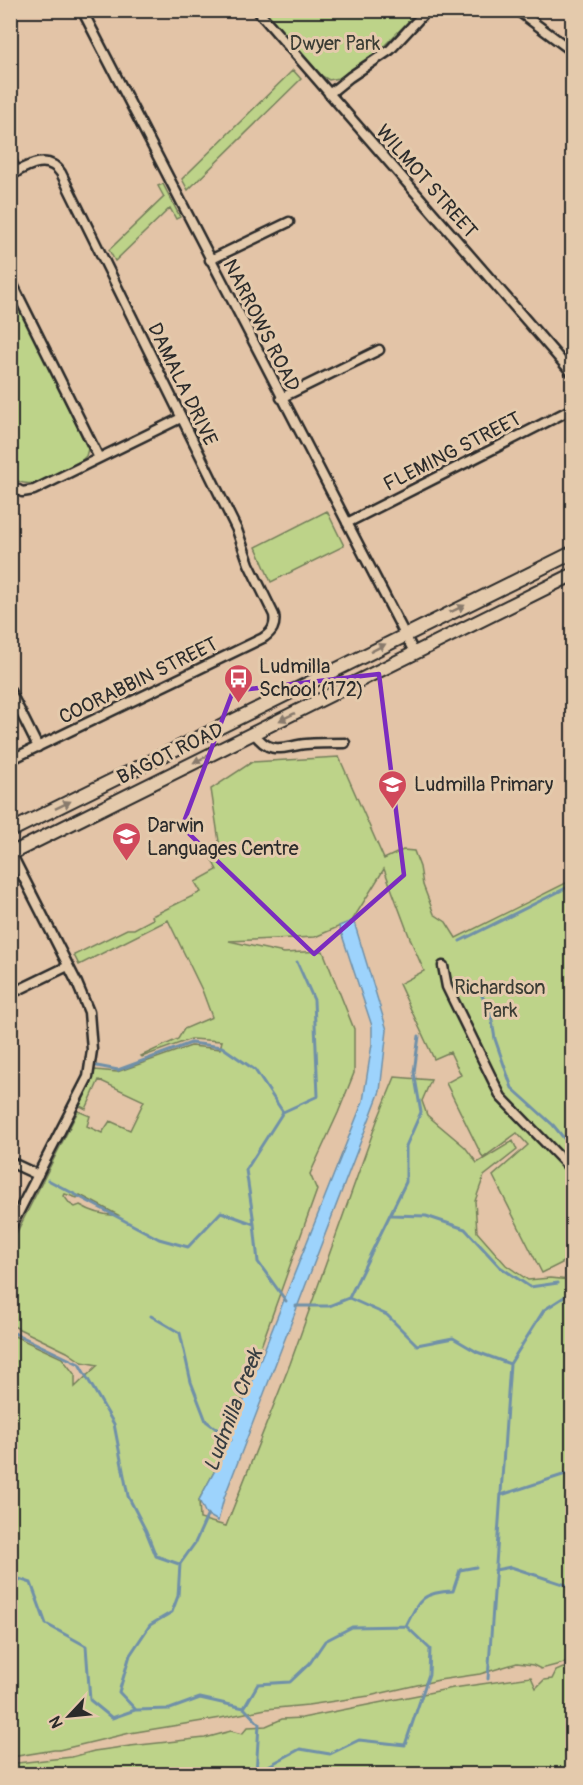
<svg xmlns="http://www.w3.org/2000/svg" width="583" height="1785" font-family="Pangolin,sans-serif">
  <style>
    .green { fill: #bdd389; stroke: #747f5a; stroke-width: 1.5; fill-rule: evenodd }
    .water { fill: #9dd3fc; stroke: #6f90a8; stroke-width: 1.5 }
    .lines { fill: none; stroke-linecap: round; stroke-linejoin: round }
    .stream { stroke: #6f90a8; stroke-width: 3 }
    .minor-casing { stroke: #2b2b2b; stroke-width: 13 }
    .secondary-casing { stroke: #2b2b2b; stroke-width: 16 }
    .minor { stroke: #e4caac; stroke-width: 8 }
    .secondary { stroke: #e4caac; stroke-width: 12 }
    .oneway { fill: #887a6c }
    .marked { fill: none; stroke: #7b2cbf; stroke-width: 4.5; stroke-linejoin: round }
    .labels { text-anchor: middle; stroke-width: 6; stroke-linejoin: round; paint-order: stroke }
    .park-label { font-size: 20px; fill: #3a3c34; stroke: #e4caac }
    .street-label { font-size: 20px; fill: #2b2b2b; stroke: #e4caac }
    .poi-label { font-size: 20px; fill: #2b2b2b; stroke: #e4caac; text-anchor: start }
    .water-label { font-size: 21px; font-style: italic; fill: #363c40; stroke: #e4caac }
  </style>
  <rect width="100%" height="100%" fill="#e3c4a7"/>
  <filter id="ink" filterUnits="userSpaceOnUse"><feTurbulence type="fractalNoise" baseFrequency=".0167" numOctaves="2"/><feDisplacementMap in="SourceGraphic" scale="12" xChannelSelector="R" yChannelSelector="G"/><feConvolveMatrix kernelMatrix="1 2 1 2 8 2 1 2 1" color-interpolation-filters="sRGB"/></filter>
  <g filter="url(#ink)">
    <path class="green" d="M265,11h154l-38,38 -42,29 -10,2 -7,-4z
      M293,70l8,9 -113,111 -6,-11z
      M163,184l17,33 -4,2 -6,-11 -55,53 -6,-11 55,-53 -6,-11z
      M11,290l77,159 -2,7 -5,5c-20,10 -53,36 -70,14z
      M327,511l17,35 -73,36 -15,-35z
      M339,757l45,102 19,-9 11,1 6,16 3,18 11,29 12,8 10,16 116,-58v378l-30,15 -49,-97 35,-31 -11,-12 -34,25 -37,-75 15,-8 -11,-23 -16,7 -35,-75 25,-13 -13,-30 -27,-72 -32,52 -37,16 -86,4 55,12 39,-2 31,78v44l-16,40 -28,61 7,16 -97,271 -21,39 1,19 26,7 64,-162 87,-243 18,-44 36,3 -9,21 5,14 38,32 12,16 36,-22 4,9 -33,26 -9,25 2,31 29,33 22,15 22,-2 20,2 2,-2v383l-31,8 -8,-4 -16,-2 -37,11 -41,6 -70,16 -61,9 -42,4 -45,9 -91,15 -71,17h-5l-43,7 -1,-423 52,24 13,17v12l23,-22 -16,-3 -15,-10 -56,-27v-81l67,-133 12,5 -3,10 15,7 8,-12 20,9 14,-29 -45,-21 -13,29 -6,-3 15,-36 22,2 74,-26 29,3 2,-8 -31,-2 -49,18 -1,-1 37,-17 6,-10 28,-12 -10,-27 -34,-70 -89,45 -5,-10 53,-26h7l19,-10 -1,-3 49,-24 -6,-10 22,-12 -8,-16 11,-6 -9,-59 41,-27zM65,1194l12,4 3,-3 38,20c-14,1 -26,-3 -38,-10l-5,2 -5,-3 -6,-8z
      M563,1668l7,1 2,3v102h-561v-12l6,1 55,-6 22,-6 36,-5 75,-8 26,-7 11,3 6,-7 18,-1 16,-7 20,-1 151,-30 78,-11 5,11 8,-8 8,-1 4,-8z"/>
    <path class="water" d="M352,921l3,4 32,105 -7,61 -156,407 -6,23 -12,-7 -7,-14 21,-39 143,-360 9,-57v-18l-33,-100z"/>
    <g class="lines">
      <path class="stream" d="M460,941l112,-56
        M478,987l13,28 4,24 17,49 41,37 19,23
        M97,1066l21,4 73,-27 31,4 33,23 28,42 -37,58 8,53
        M283,1112l35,-16 -4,-96 -17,-38
        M48,1180l111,59 29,8 33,-35 33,12 4,38 28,39
        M391,1215l35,1 39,13 35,38 30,20 28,-4
        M349,1298l57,-116v-36l15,-34 -7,-40 5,-36
        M296,1306h33l20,-8 38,17 30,30 36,-7 24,14 33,12
        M151,1316l29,17 11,49 15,39 25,19
        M10,1331l69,33 35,60 14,72 18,35 10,25 23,8
        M501,1495l71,-23
        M208,1514l-13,29 -15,21 -2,32 -6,16 -22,13 -20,30 -11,37 17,18 34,-1 30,-11 44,10 15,16 -3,50
        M495,1570l16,-3 61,20
        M10,1576l21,7 15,41 40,22 4,54 22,18 23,-8
        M406,1626c13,-26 16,-34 47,-35l7,-21 16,-3
        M488,1679l22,-315 34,-54 28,-18
        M244,1708l14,-24 32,-2 20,-19 15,-22 27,-14 54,-1 24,23 -1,25 -24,71 -46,-5 -29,14 -30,-5 -43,23"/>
      <defs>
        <path id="minor" d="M82,10l333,644
          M257,10l315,363
          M517,10l55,41
          M329,94l21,-17 40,-27 37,-40
          M10,159l7,13
          M10,175c17,-9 38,-22 51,-2l176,357 12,34 25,51c2,11 -2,17 -11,23l-253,122
          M210,260l79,-38
          M10,279l89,179
          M281,398l98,-48
          M10,485l12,7 12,-2 147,-72
          M347,523l225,-114
          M10,691l28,56
          M254,733c17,24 30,13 52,11 13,-1 26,-1 39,-1
          M10,851l67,132 12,29 3,38 -4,27 -78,152
          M443,966l4,21 54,110 71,73
          M10,994l58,-28
          M10,1162l28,13"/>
        <path id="secondary" d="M10,831l562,-278
          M10,854l562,-279"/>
      </defs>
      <use href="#minor" class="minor-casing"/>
      <use href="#secondary" class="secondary-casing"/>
      <use href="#minor" class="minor"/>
      <use href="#secondary" class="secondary"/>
    </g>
    <defs><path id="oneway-solid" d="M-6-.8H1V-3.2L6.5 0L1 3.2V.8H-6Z" transform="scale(1.5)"/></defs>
    <g class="oneway">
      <use href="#oneway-solid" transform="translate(457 609) rotate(-26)"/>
      <use href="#oneway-solid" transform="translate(378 648) rotate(-27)"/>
      <use href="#oneway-solid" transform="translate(287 717) rotate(154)"/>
      <use href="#oneway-solid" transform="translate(201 759) rotate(154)"/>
      <use href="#oneway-solid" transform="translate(63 805) rotate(-26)"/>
    </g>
  </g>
  <path class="marked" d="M379,674l25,201 -90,79 -132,-127 51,-136z"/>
  <defs>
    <symbol id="bus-pin" viewBox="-11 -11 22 30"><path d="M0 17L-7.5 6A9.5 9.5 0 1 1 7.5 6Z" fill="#d1495b" stroke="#e4caac"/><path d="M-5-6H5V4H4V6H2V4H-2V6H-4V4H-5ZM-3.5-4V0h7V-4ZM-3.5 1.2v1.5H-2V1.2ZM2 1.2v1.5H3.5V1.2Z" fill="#fff"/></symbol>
    <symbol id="school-pin" viewBox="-11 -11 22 30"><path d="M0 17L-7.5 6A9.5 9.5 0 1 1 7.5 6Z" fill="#d1495b" stroke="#e4caac"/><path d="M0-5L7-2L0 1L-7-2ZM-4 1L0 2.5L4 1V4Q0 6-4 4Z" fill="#fff"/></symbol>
  </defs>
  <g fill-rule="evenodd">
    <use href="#bus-pin" x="222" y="662" width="33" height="45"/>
    <use href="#school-pin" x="376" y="768" width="33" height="45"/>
    <use href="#school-pin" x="110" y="820" width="33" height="45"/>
  </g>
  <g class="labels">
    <g class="park-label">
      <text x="335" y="50">Dwyer Park</text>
      <text x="500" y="994">Richardson<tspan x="500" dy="23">Park</tspan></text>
    </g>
    <g class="street-label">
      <text transform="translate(427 181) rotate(49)" y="7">WILMOT STREET</text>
      <text transform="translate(262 325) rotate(63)" y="7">NARROWS ROAD</text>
      <text transform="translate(183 384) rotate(64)" y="7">DAMALA DRIVE</text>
      <text transform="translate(452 451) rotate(-27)" y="7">FLEMING STREET</text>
      <text transform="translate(138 680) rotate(-26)" y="7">COORABBIN STREET</text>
      <text transform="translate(170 753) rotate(-26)" y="7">BAGOT ROAD</text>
    </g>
    <g class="poi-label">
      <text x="259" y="673">Ludmilla<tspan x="259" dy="23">School (172)</tspan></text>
      <text x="414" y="791">Ludmilla Primary</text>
      <text x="147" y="832">Darwin<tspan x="147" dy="23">Languages Centre</tspan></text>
    </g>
    <g class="water-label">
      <text transform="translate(233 1410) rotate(-69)" y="7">Ludmilla Creek</text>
    </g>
  </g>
  <rect width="583" height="1785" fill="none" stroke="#e4caac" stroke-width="36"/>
  <rect x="18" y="18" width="547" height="1749" fill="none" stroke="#2b2b2b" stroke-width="2" filter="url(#ink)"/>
  <g transform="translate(69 1716) rotate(244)" stroke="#e4caac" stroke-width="4.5" paint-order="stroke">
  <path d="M0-4.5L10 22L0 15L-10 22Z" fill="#2b2b2b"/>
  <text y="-9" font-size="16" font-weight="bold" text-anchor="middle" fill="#2b2b2b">N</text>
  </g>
</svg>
